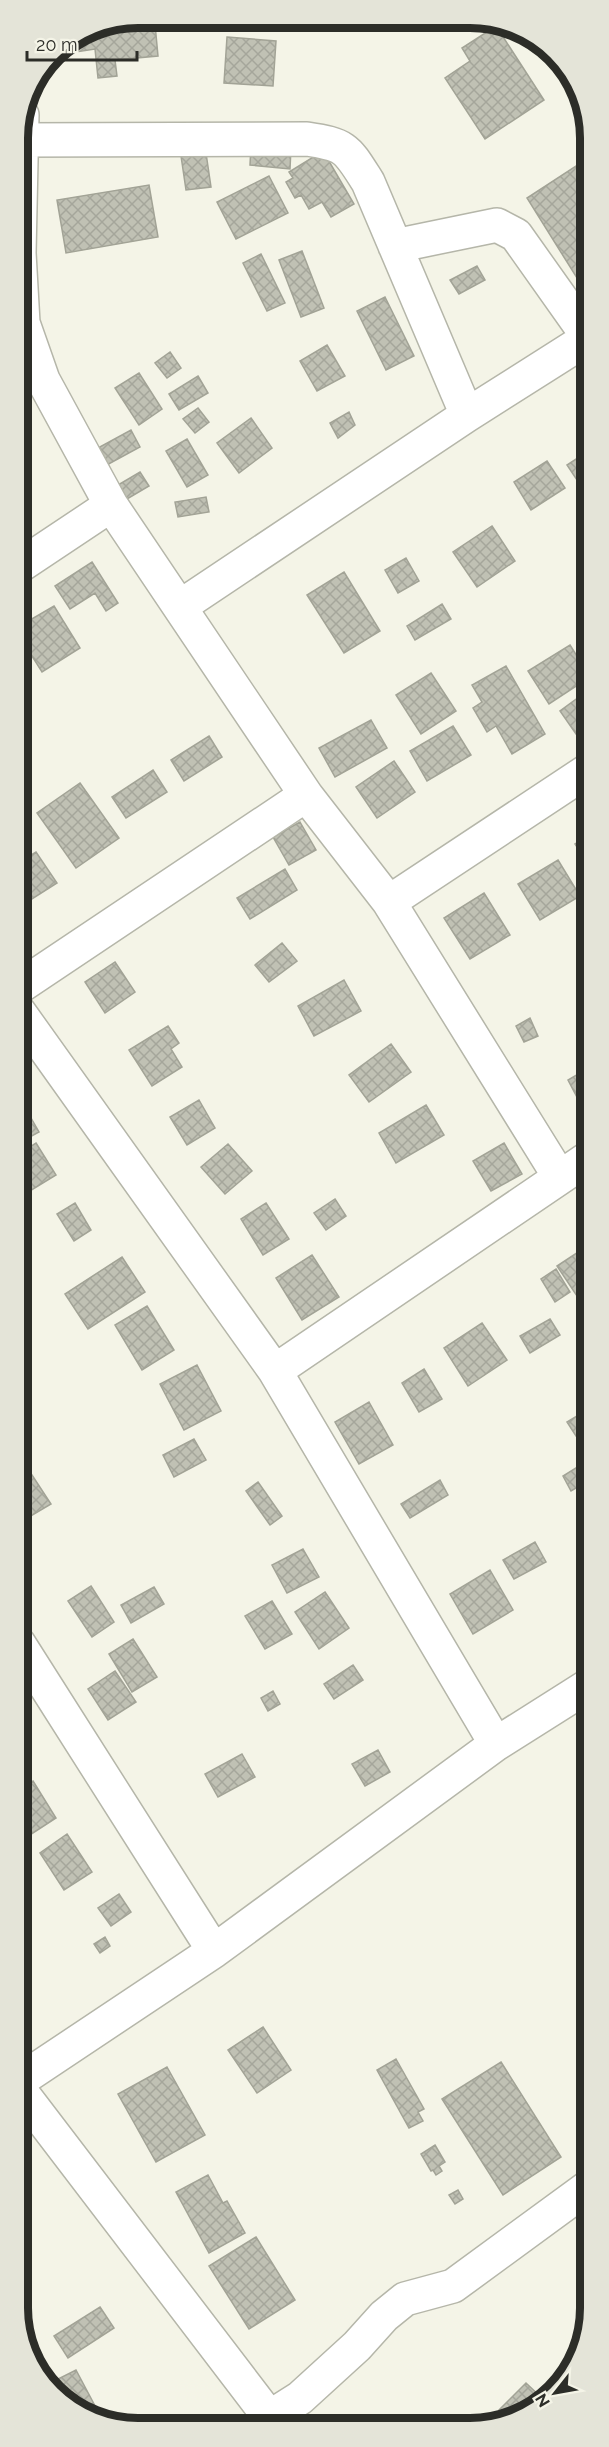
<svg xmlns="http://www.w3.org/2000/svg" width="609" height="2447" font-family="Raleway,sans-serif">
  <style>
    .building { fill: url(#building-cross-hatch); stroke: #a2a396; stroke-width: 1.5 }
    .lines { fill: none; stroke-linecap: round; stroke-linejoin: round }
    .street-casing { stroke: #b5b6a9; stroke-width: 36 }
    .street { stroke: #fff; stroke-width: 33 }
    .rim { fill: none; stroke: #2c2d28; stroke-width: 8 }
  </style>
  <defs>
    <pattern id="building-cross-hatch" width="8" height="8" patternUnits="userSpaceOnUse" patternTransform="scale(1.5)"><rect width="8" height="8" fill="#c0c1b4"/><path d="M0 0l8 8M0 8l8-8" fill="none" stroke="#a5a69b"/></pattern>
  </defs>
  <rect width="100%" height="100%" fill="#f4f4e7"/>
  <path class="building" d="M155,24l3,32 -43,4 2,16 -19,2 -3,-29 -19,3 -1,-13 13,-9z
    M496,26l48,74 -59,39 -40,-61 25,-17 -8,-13z
    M227,37l49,4 -3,45 -49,-3z
    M251,145l40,3 -1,21 -40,-4z
    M323,151l31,53 -23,13 -9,-15 -13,7 -8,-14 -6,3 -9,-16 7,-4 -4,-6z
    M206,153l5,34 -25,3 -5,-34z
    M576,166l14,22v81l-13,9 -50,-80z
    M269,176l19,37 -52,26 -19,-37z
    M149,185l9,52 -92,16 -9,-53z
    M302,251l22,57 -23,9 -22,-57z
    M261,254l24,49 -18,8 -24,-48z
    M477,266l8,14 -26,14 -9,-14z
    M385,297l29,59 -28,14 -29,-59z
    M327,345l18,31 -28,15 -17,-30z
    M170,352l11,16 -14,10 -12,-15z
    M139,373l23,36 -23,16 -24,-37z
    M198,376l10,17 -29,17 -10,-16z
    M198,408l11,14 -14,11 -12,-14z
    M349,412l6,13 -17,13 -8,-15z
    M251,418l21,30 -33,25 -22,-30z
    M131,430l9,17 -35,19 -9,-17z
    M187,439l21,36 -21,12 -21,-36z
    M590,450v47l-1,1 -22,-33z
    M547,461l18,27 -34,22 -17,-28z
    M140,472l9,14 -22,13 -9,-14z
    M18,485l9,16 -9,5z
    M206,497l3,15 -31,5 -3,-15z
    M492,526l23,35 -38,26 -24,-35z
    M406,558l13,23 -21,12 -13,-23z
    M92,562l26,41 -12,8 -11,-18 -25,16 -15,-23z
    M344,572l36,59 -36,22 -37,-58z
    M442,604l9,15 -36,21 -8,-14z
    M54,606l26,42 -38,24 -24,-38v-7z
    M570,645l20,32 -41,27 -21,-33z
    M506,666l39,68 -33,20 -16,-28 -9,6 -14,-24 9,-6 -10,-17z
    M431,673l25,38 -35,23 -25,-39z
    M590,689v35l-14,10 -16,-23z
    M371,720l16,28 -52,29 -16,-29z
    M453,726l18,29 -44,26 -17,-30z
    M209,736l13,21 -38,24 -13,-21z
    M394,761l21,31 -38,26 -21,-31z
    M153,770l14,22 -41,26 -14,-21z
    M80,783l39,55 -43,30 -39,-55z
    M300,822l16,28 -27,15 -16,-28z
    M590,834v33l-15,-23z
    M19,842l9,15 8,-5 21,31 -36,23 -2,-4z
    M558,860l22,36 -40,24 -22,-36z
    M285,869l12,21 -47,29 -13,-21z
    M484,893l26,42 -40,24 -26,-41z
    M282,943l15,18 -28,21 -14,-17z
    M115,962l20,30 -30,21 -20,-31z
    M344,980l17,31 -47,25 -16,-30z
    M530,1018l8,18 -14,6 -8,-16z
    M168,1026l11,17 -8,6 11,18 -30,19 -23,-36z
    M391,1044l20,28 -42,30 -20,-27z
    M590,1067v28l-11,6 -11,-21z
    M19,1097l20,35 -20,11z
    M199,1100l16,28 -28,17 -17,-28z
    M426,1105l18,30 -48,28 -17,-30z
    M36,1143l20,32 -31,19 -6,-10v-30z
    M504,1143l18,31 -31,17 -18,-30z
    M228,1144l24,27 -27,23 -24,-27z
    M335,1199l11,17 -20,14 -12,-17z
    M75,1203l16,27 -17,11 -17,-27z
    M266,1203l23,36 -26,16 -22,-36z
    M589,1245l1,64 -3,2 -30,-45z
    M312,1255l27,42 -37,23 -26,-42z
    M122,1257l23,35 -57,37 -23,-35z
    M556,1269l14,23 -15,10 -14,-23z
    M147,1306l27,44 -32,20 -27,-45z
    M550,1319l10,16 -30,18 -10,-17z
    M482,1323l25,37 -39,26 -24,-38z
    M197,1365l24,46 -37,19 -24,-46z
    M424,1369l18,30 -23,13 -17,-29z
    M369,1402l24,43 -34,19 -24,-42z
    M590,1408v19l-14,9 -9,-14z
    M194,1439l12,21 -32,17 -11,-22z
    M579,1466l9,15 -17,10 -8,-15z
    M30,1472l21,32 -32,19v-44z
    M440,1480l8,15 -38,23 -9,-14z
    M258,1482l24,34 -12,9 -24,-34z
    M535,1542l11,20 -32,17 -11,-19z
    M303,1549l16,28 -32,16 -15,-28z
    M490,1570l23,40 -40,24 -23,-40z
    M91,1586l23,36 -22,15 -24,-36z
    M154,1587l10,17 -33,19 -10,-18z
    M325,1592l24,36 -30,21 -24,-37z
    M272,1601l20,33 -27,15 -20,-33z
    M133,1639l24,38 -25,15 -23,-38z
    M353,1665l10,15 -29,19 -10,-15z
    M115,1671l21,31 -28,18 -20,-31z
    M273,1691l7,13 -12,7 -7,-13z
    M19,1744l7,11 -7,4z
    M378,1750l12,22 -25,14 -13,-22z
    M242,1754l13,23 -37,20 -13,-23z
    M33,1781l23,37 -37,24v-52z
    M67,1834l25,38 -28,18 -24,-37z
    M119,1894l12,18 -20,14 -13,-18z
    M105,1937l5,9 -10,7 -6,-9z
    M263,2027l28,43 -34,23 -29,-43z
    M396,2059l28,50 -6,3 5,9 -14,7 -32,-58z
    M501,2062l60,95 -58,38 -61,-96z
    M167,2067l38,68 -49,27 -38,-68z
    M435,2145l10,17 -6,4 3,5 -6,4 -3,-5 -2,1 -10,-17z
    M208,2175l15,28 4,-2 18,32 -36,20 -33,-61z
    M458,2190l5,9 -8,5 -6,-9z
    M256,2237l39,63 -46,29 -40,-63z
    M100,2307l14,21 -46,30 -14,-22z
    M76,2370l26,49 -47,-27 -5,-9z
    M526,2383l17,16 -15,15 -19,6 -10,-10z"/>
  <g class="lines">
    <defs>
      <path id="street" d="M22,115l-3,138 4,70 20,57 68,125 195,290 83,107 170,274
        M22,140l285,-1c40,6 40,10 61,43l99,233
        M395,246l102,-21 19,10 73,103
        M18,567l93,-62
        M181,606l286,-191 123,-78
        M389,902l201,-133
        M19,987l287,-192
        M19,1012l256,359
        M19,1644l195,307
        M496,1744l-221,-373 315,-214
        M19,2081l195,-130 282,-207 95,-60
        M19,2089l258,338
        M270,2417l30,-19 57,-52 27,-30 21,-17 48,-13 138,-101"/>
    </defs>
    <use href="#street" class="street-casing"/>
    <use href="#street" class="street"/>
  </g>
  <path d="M0 0H609V2447H0ZM138 28H470A110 110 0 0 1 580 138V2308A110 110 0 0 1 470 2418H138A110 110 0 0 1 28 2308V138A110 110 0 0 1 138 28Z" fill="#e4e4d8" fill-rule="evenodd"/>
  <path class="rim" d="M138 28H470A110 110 0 0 1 580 138V2308A110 110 0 0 1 470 2418H138A110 110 0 0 1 28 2308V138A110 110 0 0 1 138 28Z"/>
  <g transform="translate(555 2393) rotate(239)" stroke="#f4f4e7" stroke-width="4.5" paint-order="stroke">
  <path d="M0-4.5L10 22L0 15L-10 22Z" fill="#2c2d28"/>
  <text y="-9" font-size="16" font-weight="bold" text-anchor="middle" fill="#2c2d28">N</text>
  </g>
  <path d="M27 51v9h110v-9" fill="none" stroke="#2c2d28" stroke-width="3"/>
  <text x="36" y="51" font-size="18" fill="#2c2d28" stroke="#f4f4e7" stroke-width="4.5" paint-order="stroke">20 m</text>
</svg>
